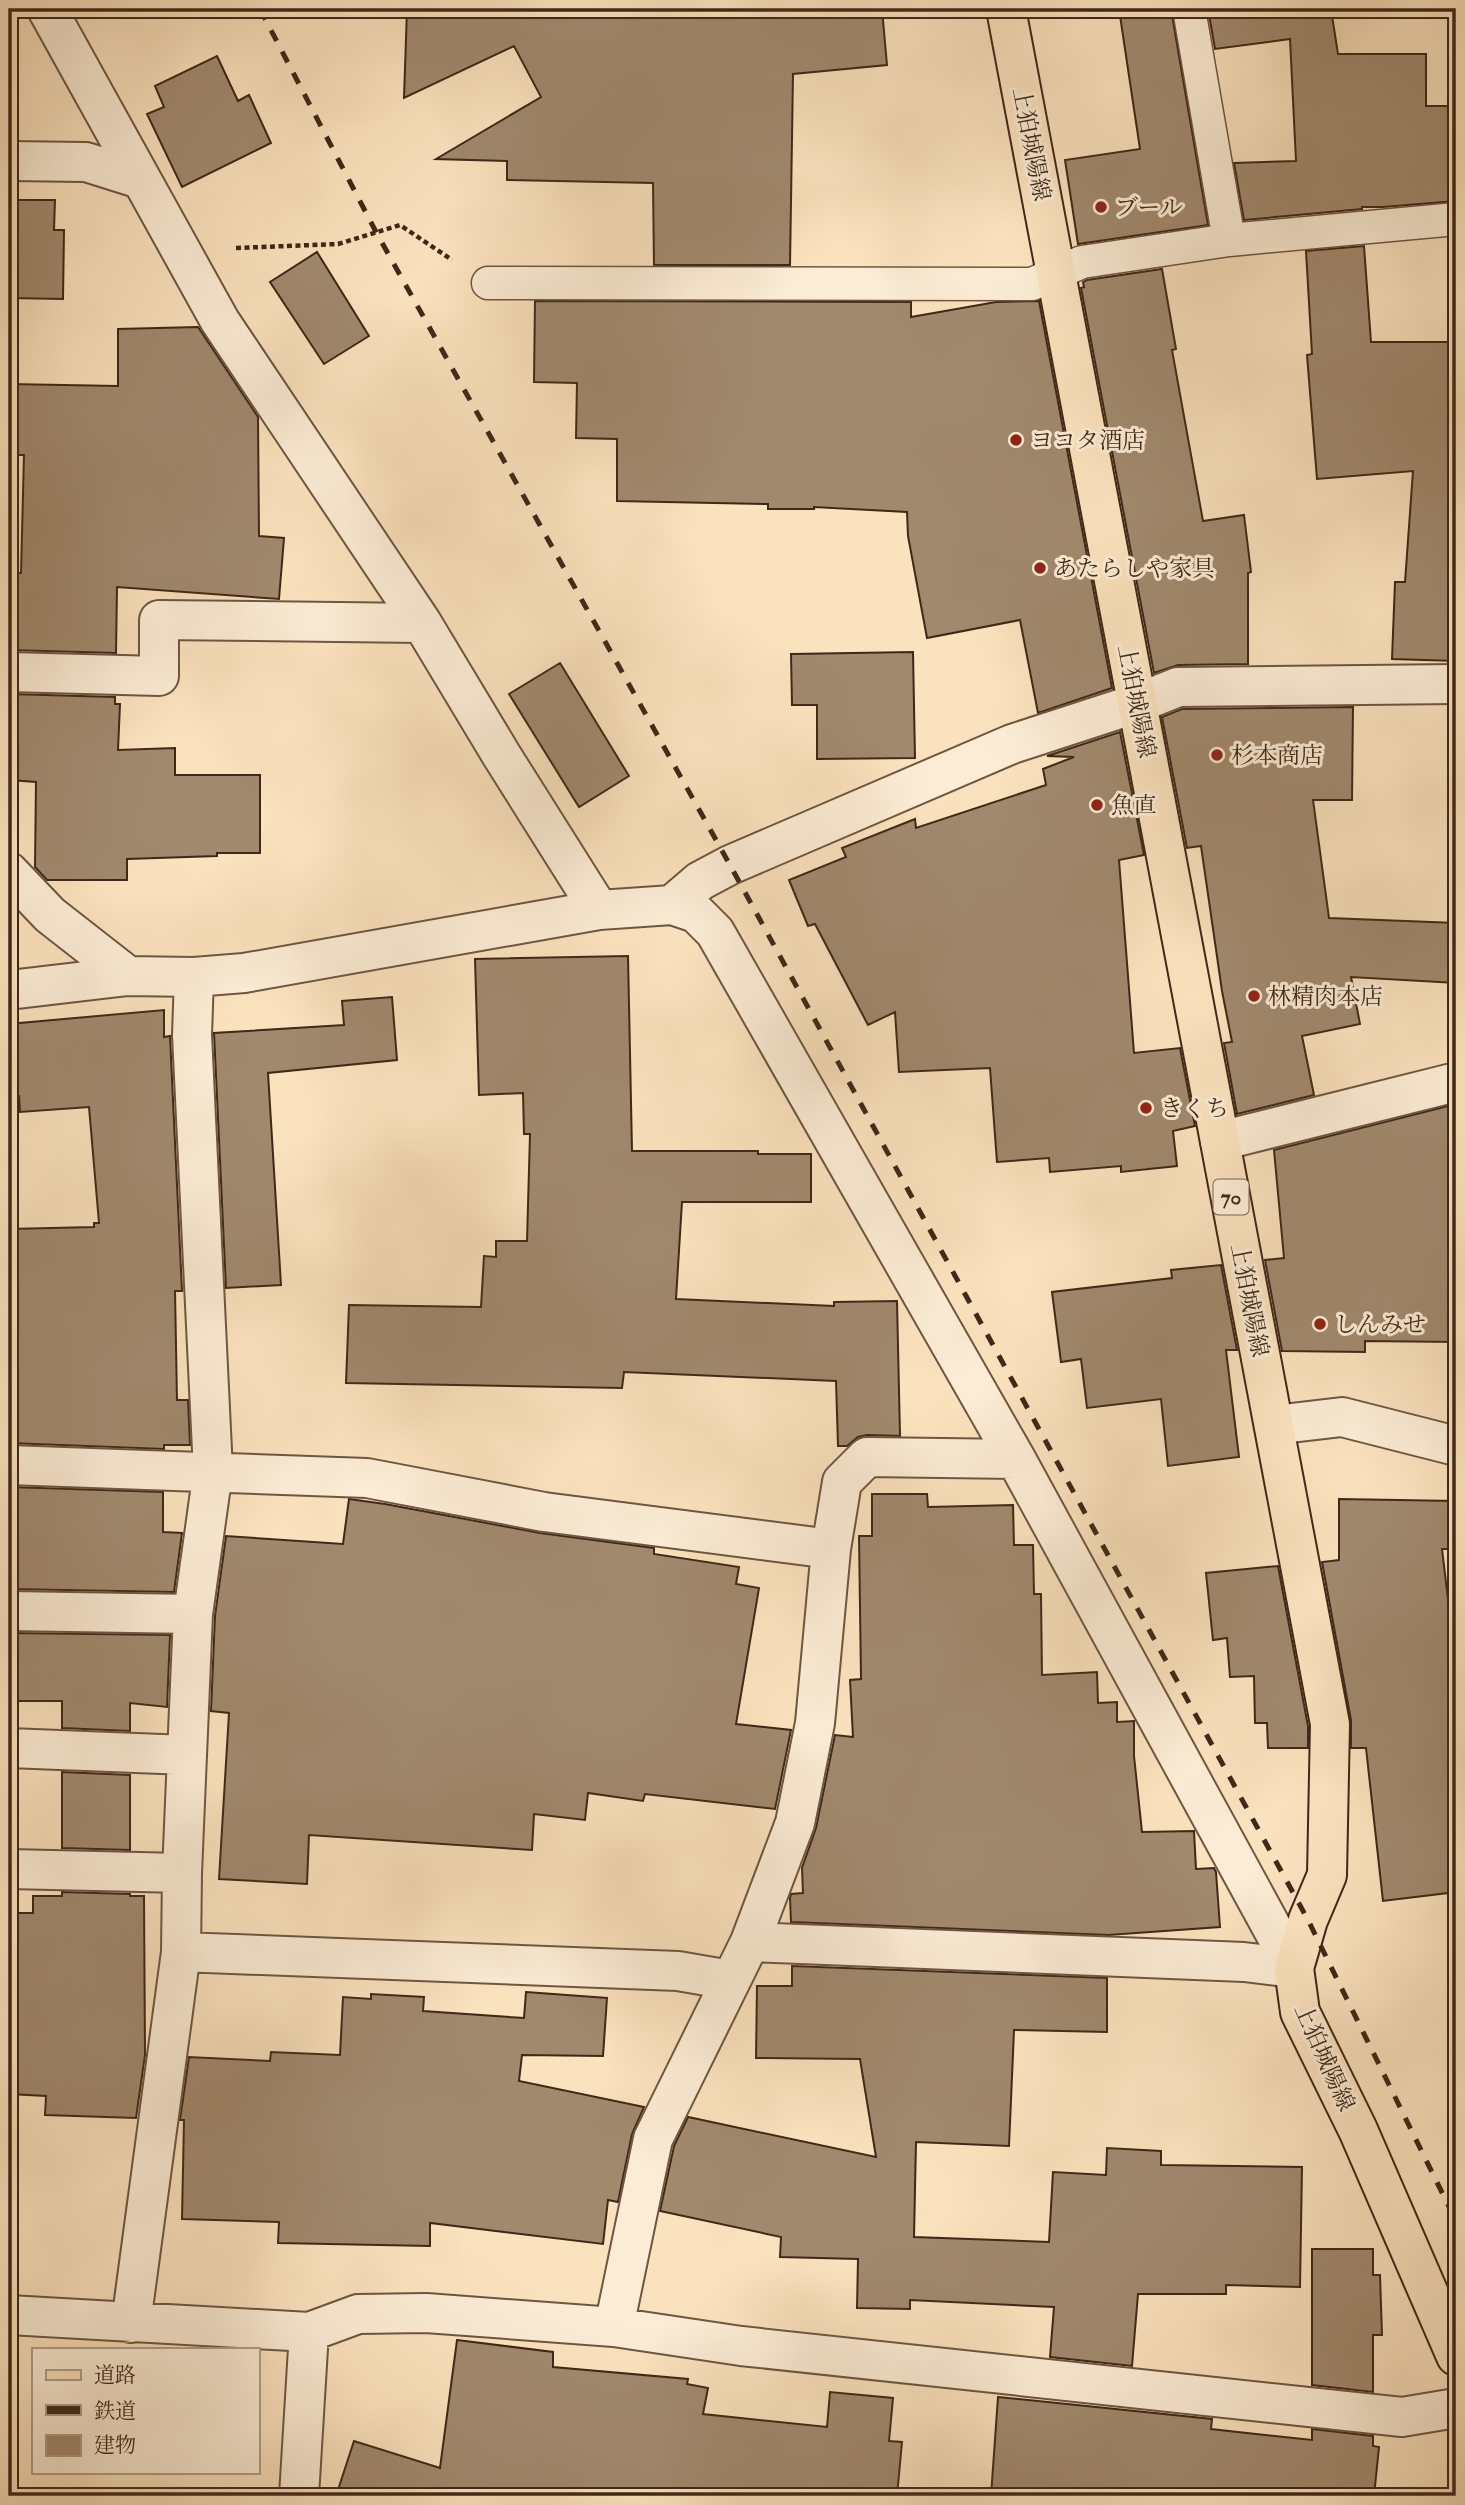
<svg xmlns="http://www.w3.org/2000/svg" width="1465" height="2505" font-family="'IM FELL Double Pica','Noto Serif JP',serif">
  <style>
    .building { fill: #a1896e; stroke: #3f2818; stroke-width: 2 }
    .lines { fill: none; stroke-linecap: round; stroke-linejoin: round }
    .lane-casing { stroke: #6e5642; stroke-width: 35 }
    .street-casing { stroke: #6e5642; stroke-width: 42 }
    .primary-casing { stroke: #3f2818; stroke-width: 42 }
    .path { stroke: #3f2818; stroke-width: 4.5; stroke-dasharray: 5 3.5; stroke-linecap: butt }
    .lane { stroke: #fcecd5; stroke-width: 32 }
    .street { stroke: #fcecd5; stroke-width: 38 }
    .primary { stroke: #fbe2be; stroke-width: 38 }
    .rail { stroke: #3f2818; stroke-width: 5; stroke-dasharray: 12 12; stroke-linecap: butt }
    .poi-dot { fill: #8f2418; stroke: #fcecd5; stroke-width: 2.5 }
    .labels { text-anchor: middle; stroke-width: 6; stroke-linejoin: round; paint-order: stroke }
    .shield { fill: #fcecd5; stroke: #786351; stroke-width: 2 }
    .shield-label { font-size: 21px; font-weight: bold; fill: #3f2818 }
    .street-label { font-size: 23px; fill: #3f2818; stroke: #fcecd5 }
    .poi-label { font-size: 23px; fill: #3f2818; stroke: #fcecd5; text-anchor: start }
  </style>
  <rect width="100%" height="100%" fill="#fbe2be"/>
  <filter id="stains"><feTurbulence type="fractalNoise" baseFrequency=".00286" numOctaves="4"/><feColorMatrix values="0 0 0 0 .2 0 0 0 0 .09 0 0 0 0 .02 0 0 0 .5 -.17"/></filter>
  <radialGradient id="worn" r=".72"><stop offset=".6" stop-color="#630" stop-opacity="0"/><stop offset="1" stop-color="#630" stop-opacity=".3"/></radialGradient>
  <path class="building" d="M407,9h475l5,56 -94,9 -3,191h-136l-1,-82 -146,-3v-19l-71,-2 105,-62 -27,-51 -110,52z
    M1119,9h52l37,216 -130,19 -13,-84 75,-11z
    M1208,9h123l7,45h88v52h23v52h7v43l-73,6h-21v2l-118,11 -10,-57 62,-2 -6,-122 -75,10z
    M217,56l21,45 11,-6 22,48 -89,44 -35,-73 17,-7 -9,-21z
    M9,200h46l-1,30h10l-1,69 -54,-1z
    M1364,246l7,96h85v319l-64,-2 3,-77h10l8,-111 -96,8 -10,-124 5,-1 -6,-103z
    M317,252l52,84 -45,28 -54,-82z
    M1162,269l14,80 -4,1 31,171 41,-6 7,57 -3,1v91l-70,1 -24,8 -73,-385 3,-1 -1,-5 4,-2z
    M535,301l376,1v15l85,-15 43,-1 73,387 -74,25 -18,-93 -93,18 -19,-102 -1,-24 -93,-5v2h-46v-5l-151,-3v-62l-41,-1 1,-55 -43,-1z
    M198,327l60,90 1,119 25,2 -5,61 -162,-12 -1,66 -107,-3v-77h12l3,-118h-15v-71l109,2v-57z
    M913,652l2,106 -98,1v-54h-25l-1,-51z
    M560,663l69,113 -50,31 -70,-113z
    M9,694l106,3v7h5l-2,46 57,-2v27h85v78h-43v3l-90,3v21h-80l-12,-13 1,-85 -27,-2z
    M1353,707l-1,93h-39l16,118 127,5v60l-105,-6 9,47 -58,12 12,59 -77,19 -13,-71 8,-1 -10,-51 -21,-145 -14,2 -25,-131 20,-8z
    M1120,732l24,123 -25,5 15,193 46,-5 15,78 -22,5 4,35 -56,6v-6l-71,6 -1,-14 -52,4 -7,-94 -91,4 -4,-60 -27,13 -53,-101 -7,2 -19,-46 57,-23 -4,-9 73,-29 1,9 130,-43 -3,-16 31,-12 -27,-1z
    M628,956l4,195h126v3h53v48h-129l-6,97 158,7v-4l63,-1 3,135 -33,-1 -9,2 -11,9h-9l-2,-65 -212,-9 -2,16 -276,-5 3,-78 132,2 3,-51 12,1v-16h31l3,-107h-6l-1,-41 -44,2 -4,-136z
    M392,997l5,63 -129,13 13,212 -55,3 -12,-255 130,-8 -2,-24z
    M164,1010v27l6,-1 12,255h-7l2,109h11l2,45h-26v4l-155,-6v-214l85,-2v-4h5l-10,-116 -69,5 -1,-16h-10v-72z
    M1456,1104v238l-91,-1v11l-83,-1 -17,-91 19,-2 -10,-108z
    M1221,1265l16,85h-11l13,107 -71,9 -7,-67 -74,9 -6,-49 -20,3 -9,-70 120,-14 -1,-8z
    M9,1487l154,5v40l19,1 -8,59 -165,-3z
    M872,1494h55l1,13 85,-2 1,40h19l1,49h7l1,81 55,-3 1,31 19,-1v20l17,-1v35l8,76 52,-1 2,38 18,-1 2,4 4,55 -112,8 -317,-13 -1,-24 1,-4 12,-1 -1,-25 14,-40 19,-93 18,2 -3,-57 11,-1 -2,-143h13z
    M349,1499l36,5 155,29 114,15v6l85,13 -3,17 23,4 -23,136 55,6 -16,79 -130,-15 -2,7 -55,-8 -3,27 -51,-6 -2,36 -223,-15 -2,49 -88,-5 10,-166 -18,-2 4,-95 11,-80 117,8z
    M1339,1499l117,2v48h-14l14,117v226l-73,9 -17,-153h-15v-28l-29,-158 17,-2z
    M1278,1566l30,160v22h-40l-1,-25h-12l-1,-47 -24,1 -3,-39 -14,2 -7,-67z
    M9,1633l161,2 -3,72 -37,-4v28l-68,-3v-27h-53z
    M62,1772l68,3v75l-68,-2z
    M62,1892l68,2v2h14l1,159 -9,63 -91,-3 1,-19 -37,-2v-181h24v-17h29z
    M792,1966l315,12v54l-93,-2 -5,116 -93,-4 -2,95 135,5 4,-70 53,3 1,-27 54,3v14l141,2 -2,120 -74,-2v9h-88l-6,72 -82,-9 4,-50 -144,-7v9l-53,-1 1,-49 -78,-2 1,-20 -121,-26 14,-65 14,-29 188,40 -16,-98 -104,-1 1,-72h35z
    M526,1992l81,6 -4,58 -81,-1 -3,26 125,26 -12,27 -14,68 -10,-2 -5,44 -173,-21v23l-152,-3 1,-21 -97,-3 2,-99h-4l9,-63 81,4 1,-9 69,3 3,-58 28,2v-5l53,3 -1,14 101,7z
    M1312,2249h61v26h7l2,60h-9v57l-61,-7z
    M457,2340l96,12v15l135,12 -1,5 21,4 -5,26 124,13 3,-35 63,6 -4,43 13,1 -5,54h-561l18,-55 86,27z
    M998,2397l214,22 -1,10 101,11v-11l61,7v10l6,1 -5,49h-383z"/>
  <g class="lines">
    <defs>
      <path id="lane" d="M1189,9l40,231
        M488,283l544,1 50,-22 147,-22 227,-21"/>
      <path id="street" d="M47,9l173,312 202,302 80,133 97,154
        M9,161l77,1 54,17
        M9,672l150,4v-56l263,3
        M9,872l41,43 78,61
        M672,905l28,-24 30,-16 282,-121 126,-41 40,-16 278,-3
        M9,990l119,-14 66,1 50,-4 355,-63 73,-5 24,8 19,19 301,527 278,509
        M1220,1141l236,-59
        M1274,1425l68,-8 114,29
        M9,1465l358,13 177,34 287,37 -16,174 -20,100 -45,119 -97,197 -39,188
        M831,1549l11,-67 25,-25 149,2
        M9,1611l184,3
        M9,1748l178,7
        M9,1869l173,4
        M750,1942l494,20 50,6
        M181,1952l497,19 52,9
        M9,2315l300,17 49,-18 68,-1 188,14 127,19 661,71 54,-9
        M131,2323l50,-371 1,-79 11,-259 20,-143 -21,-436 2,-58
        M299,2496l10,-164"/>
      <path id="primary" d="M1006,9l324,1715 -3,151 -19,45 -14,48 6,44 58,118 98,226"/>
    </defs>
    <use href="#lane" class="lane-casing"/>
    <use href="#street" class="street-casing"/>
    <use href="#primary" class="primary-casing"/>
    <path class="path" d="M236,248l102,-4 62,-19 52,35"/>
    <use href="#lane" class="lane"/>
    <use href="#street" class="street"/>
    <use href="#primary" class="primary"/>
    <path class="rail" d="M260,9l116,223 354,633 578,1055 148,301"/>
  </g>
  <g class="poi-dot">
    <circle cx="1101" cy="207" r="7"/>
    <circle cx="1016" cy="440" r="7"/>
    <circle cx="1040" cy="568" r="7"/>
    <circle cx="1217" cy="755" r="7"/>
    <circle cx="1097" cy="805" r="7"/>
    <circle cx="1254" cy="996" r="7"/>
    <circle cx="1146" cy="1108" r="7"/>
    <circle cx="1320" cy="1324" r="7"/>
  </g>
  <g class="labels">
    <rect class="shield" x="1213.5" y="1179.5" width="35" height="35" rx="5"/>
    <g class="shield-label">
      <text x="1231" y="1204">70</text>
    </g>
    <g class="street-label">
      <text transform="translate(1032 144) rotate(79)" y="8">上狛城陽線</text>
      <text transform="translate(1137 701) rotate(79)" y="8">上狛城陽線</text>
      <text transform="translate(1250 1300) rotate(79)" y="8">上狛城陽線</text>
      <text transform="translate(1325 2057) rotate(66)" y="8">上狛城陽線</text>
    </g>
    <g class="poi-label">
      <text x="1115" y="215">ブール</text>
      <text x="1030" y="448">ヨコタ酒店</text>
      <text x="1054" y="576">あたらしや家具</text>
      <text x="1231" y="763">杉本商店</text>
      <text x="1111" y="813">魚直</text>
      <text x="1268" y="1004">林精肉本店</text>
      <text x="1160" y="1116">きくち</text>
      <text x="1334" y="1332">しんみせ</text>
    </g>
  </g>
  <rect width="1465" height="2505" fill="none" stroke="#fbe2be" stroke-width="35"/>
  <rect x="10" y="10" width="1444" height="2484" fill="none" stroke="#3f2818" stroke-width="3.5"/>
  <rect x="18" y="18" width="1430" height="2470" fill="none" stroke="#3f2818" stroke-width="2"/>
  <rect x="32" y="2348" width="228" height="126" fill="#fcecd5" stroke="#b09e89" stroke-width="2"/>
  <rect x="46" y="2370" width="35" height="10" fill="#fbe2be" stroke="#b09e89" stroke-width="2"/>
  <text x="94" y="2382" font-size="21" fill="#3f2818">道路</text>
  <rect x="46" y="2405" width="35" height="10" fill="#3f2818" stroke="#b09e89" stroke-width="2"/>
  <text x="94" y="2418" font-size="21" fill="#3f2818">鉄道</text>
  <rect x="46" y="2435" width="35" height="21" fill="#a1896e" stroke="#b09e89" stroke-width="2"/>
  <text x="94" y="2452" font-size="21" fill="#3f2818">建物</text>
  <rect width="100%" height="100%" filter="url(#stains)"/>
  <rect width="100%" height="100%" fill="url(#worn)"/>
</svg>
